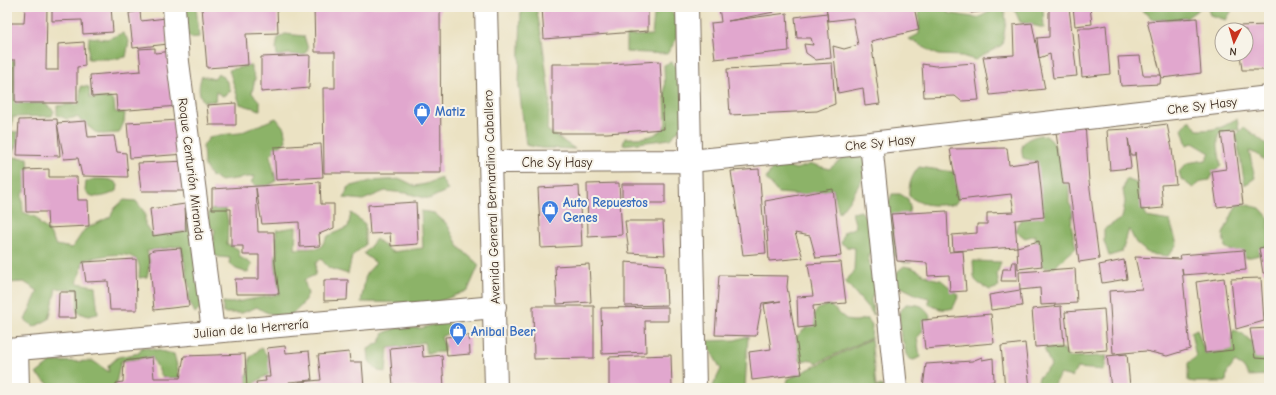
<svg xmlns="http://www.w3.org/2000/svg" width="1276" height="395" font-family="'Comic Neue',sans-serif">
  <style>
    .forest { fill: #8cb368; stroke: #646e43 }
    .building { fill: #e1a7ce }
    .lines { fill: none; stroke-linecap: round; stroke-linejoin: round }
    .minor-casing { stroke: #796a58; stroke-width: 24 }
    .primary-casing { stroke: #796a58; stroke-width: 24 }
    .minor { stroke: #fff; stroke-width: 22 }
    .primary { stroke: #fff; stroke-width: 22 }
    .labels { text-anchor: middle; stroke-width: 4; stroke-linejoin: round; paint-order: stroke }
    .street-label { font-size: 13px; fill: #3b2a1e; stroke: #f7f3e8 }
    .shop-label { font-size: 13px; font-weight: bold; fill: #366cbe; stroke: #f7f3e8; text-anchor: start }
  </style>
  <rect width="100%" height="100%" fill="#f7f3e8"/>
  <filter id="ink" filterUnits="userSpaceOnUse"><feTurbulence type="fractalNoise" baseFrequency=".025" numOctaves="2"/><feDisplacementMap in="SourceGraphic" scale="8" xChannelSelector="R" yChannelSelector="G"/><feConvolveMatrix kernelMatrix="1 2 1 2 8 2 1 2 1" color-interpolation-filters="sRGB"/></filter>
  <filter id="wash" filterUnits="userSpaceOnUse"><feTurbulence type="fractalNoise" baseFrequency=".012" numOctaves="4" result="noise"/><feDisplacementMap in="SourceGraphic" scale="16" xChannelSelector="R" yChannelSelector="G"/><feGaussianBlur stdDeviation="0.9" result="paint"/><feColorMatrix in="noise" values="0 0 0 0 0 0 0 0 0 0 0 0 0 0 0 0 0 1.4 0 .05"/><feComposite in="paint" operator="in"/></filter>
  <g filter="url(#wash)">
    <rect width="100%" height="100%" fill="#ebe2c3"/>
    <path class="forest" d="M183,7h13l3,30 -8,1 -6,-6z
      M521,7h15l6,32 8,61 -3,30 28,19 -34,-1 -15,-3 -7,-58z
      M655,7h12l10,11 -1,22 -9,14 -41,-2v-16l26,-1z
      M919,7h27l2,6 30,5 20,-11h6l2,15 -4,23 -27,15 -13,-4 -24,-1 -29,-16 10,-5z
      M1011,7h32l1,21 -24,-6 -5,-11z
      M1133,7h69l-13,9 -2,2 -33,2 -13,-10z
      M1207,7h27l-8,13 -16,-5z
      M123,33l6,8 -3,16 -14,2h-24l1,-22 18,2z
      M285,34l19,2 4,13 -5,7 -14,-2 -12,2 -1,-8 2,-10z
      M7,60h8v43h29l10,8 -2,5 -39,1 -1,9 -5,-2z
      M672,62l10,12 2,51 -14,14 -47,6 2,-7c16,0 32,1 41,-14l-2,-59z
      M250,65l5,13 -3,15 8,9v8l-20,-6 -11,-34z
      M218,73l8,7 5,11 -8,5 -7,-4 -1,9 -11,1c-6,-8 -6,-16 -2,-26l12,3z
      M81,86l8,1 1,11h20l4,4 1,10 10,1 -1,9 -5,11 -17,1 -7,-2 -18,-15 -10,2 -10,-4v-9l16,-2 6,1z
      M276,118l8,10 2,13 -16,14 6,25 -1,2 -8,4h-11l-5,-4 4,-6 -34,5 -10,-5 -7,-11 -1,-19 6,-8 10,-3 21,-2z
      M1237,119l2,11h-7l-14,4v13l3,19 -8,7 -3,7 -8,1 -9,7 -12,-9 -2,-7 8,-9 19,-3 4,-7 -17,-10 -6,2 -5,-16 6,-8h3l6,9c7,0 15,0 21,-2 7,-1 12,-7 19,-9z
      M1244,127l25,19v10l-3,6 -9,-8 -8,-3 6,27 -10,7 -9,-50z
      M7,131l11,1 -1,14 -7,11 18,1 2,27 -8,10 1,17 14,6 3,6 8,6 8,15 16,3 13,-19 25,-12 5,-9 9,-8 12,1 9,12v12l8,11 33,-5 1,-15 18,88 -10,9 -7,-14 2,-9 -9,-44 -34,5 3,12 -3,14 -8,1c0,-4 1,-10 0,-13 -4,-18 -43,-8 -55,-5l-7,23 18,3 3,28 -10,2 -11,-4 1,-22 -22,-2 -4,20 -3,11 -15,8 -9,-7 13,-29 -14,-9 -17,1z
      M1040,135l6,1 5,4 4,6 3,12 9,8 2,11v26l4,7 -2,15 5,23 -22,19 -8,1 -9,-4 -3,-13 2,-16 -11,3 -9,-7 1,-6 5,-7 14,-50 -7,-8 -6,-2c-4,-16 3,-19 17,-23z
      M851,152l22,8 -20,35 -14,18 -6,-24 -31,6 -24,-2 -12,-14 9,-16 21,6 16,-5 17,5z
      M919,167l35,5c3,10 9,23 1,32 -18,1 -30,4 -46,-8 -1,-11 3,-21 10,-29z
      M441,178l7,12 -19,9 -23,-6 -21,-2 -22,9 -19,-2 4,-11 23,-6 30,-2 14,7 11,-2z
      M95,179c9,0 17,-1 23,6l-1,6c-10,5 -24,10 -32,0l1,-9z
      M1126,179l13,5 7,33 24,4 7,23 -9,12 -19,-2 -13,-11 -7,-14 -7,23 -13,4 -5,-15v-12l18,-11 3,-16 -2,-12z
      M892,194h8l8,5 2,8 -2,8 4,47 -8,1 -12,-9 -4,-49z
      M1243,204l17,4 9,10v25l-6,11 -12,3h-9l-17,-10 -2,-13 13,-28z
      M212,209h13l3,12 -1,23 11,5 2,8 12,7 -4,9 -12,-4 -7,-6 1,-5 -11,-1 -8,-3 4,-24 -7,-5 1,-13z
      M421,211l13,2 13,11 12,23 20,18 -11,25 -32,13 -75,-1 5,-28 10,-11 -12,-9 12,-15 16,13 31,-4z
      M861,211l13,19 5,20 -11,5 3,17 6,11 -6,17 3,15 -29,-34 9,-9 1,-24 -8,-1 -6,-4 3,-11 12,-5 -4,-14z
      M351,213l14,11v21l-13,11 -4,18 -19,-6 -8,-9 -5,4 -1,12 -11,5 4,14 -7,12 -11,10c-13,-1 -22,-1 -33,-9l-15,6h-19v-11l8,1 49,-9 -5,-31 2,-14 -1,-19 20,-3 -1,22 25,-1 8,-12 20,-9z
      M973,261l28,1 -4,12 2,13 -9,3c-20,-11 -15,-9 -17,-29z
      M904,266l9,2 18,10 10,2 18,15 -6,13c-10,3 -15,1 -24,-4v-6l-12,-3 -16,-8 -6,1 2,-16z
      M906,304c14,1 18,0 24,13l-7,14 -6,7 3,19 -6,3 -5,-1 -3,-5 -2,-10 -3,-6 -2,-25z
      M829,305c7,4 16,16 23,16 7,1 10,-3 16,-2l4,6 -1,13 -54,25 -4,-2 -13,-1 -5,-9 1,-14 14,-13 4,-9 4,-6z
      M443,322l15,6 -17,9 3,8v7l-18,1 -2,-11 -23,5 -13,1 -2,24 -8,-1 -9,-10 -1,-12 12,-7 4,-9 12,-5h26z
      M1197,329l8,24 25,-3 3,-21 10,5 26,24v17l-20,1 -6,-9 -8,-5 -8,11 -1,9h-31l-7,-1v-18l8,-6 -5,-25z
      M748,336l-3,52h-33l9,-19 -16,-28 30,-1z
      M871,339l5,48 5,-2 3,3h-98l2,-9z
      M142,347l32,7 6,24h-17l-11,-21 -31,4 -5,22v5h-42l-1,-2 -23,-1 -14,-11 15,-12 42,-1 16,11 -1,-6 10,-9 21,-4z
      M261,348l10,12v13l-17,10 3,5h-19v-10l10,-3 2,-18z
      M1044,348l20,1 4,8 39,-1 -3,14 -27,-2 -5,9 -12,-3 -8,14 -15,-2 2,-9 12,-11z"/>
    <g id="blocks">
      <path class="building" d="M25,7h22l-1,63h12v-26l26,-2 1,24 -8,1v36h-62v-43h-8v-37h17z
        M52,7h59l2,25 -30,2 -1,-14 -30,1z
        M202,7h75l1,26 -32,1 2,31 -41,3z
        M314,7h126l1,166h-117l-1,-85h12v-36h-20z
        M542,7h106v24l-104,8z
        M719,7h55v5l-46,9 59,-8 2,38 -74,8 -4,-36 10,-1z
        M826,7h88l5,23 -48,11 9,63 -15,2 -2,-18 -25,5 -5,-47 11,3 14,-4 -5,-27 -25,3z
        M969,7h24v3l-22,3z
        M1049,7h20l8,69 -24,2 -3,-24 -11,4 -2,-20 12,-1z
        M1073,7h17l2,17 -17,2z
        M140,11l1,10 25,-3 2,26 -35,4 -4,-35z
        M827,13l4,45 -15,2 -10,-7 -2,-9 9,1 -2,-7h-14l-2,-21z
        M1197,18l4,55 -39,5 -1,-3 -1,9 -39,2 -3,-29 22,-1 3,19h18l-14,-54z
        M1032,23l13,66 -55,6 -7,-38 31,-2 -1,-30z
        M1106,25l4,49 -28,3 -4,-49h12z
        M1269,25v45h-27l-2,-16h6v-24h-9v-4z
        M155,48v5l18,-2 5,55 -61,5 -1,-16 -24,2 -2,-22 51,-4 -2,-22z
        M310,55l-1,33 -48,4v-35z
        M660,61l4,68 -57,4h-55v-69h56z
        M832,63l3,41 -18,7 -87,4 -3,-46z
        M974,63l5,37 -18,1 -6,-5 -31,1 -2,-33 13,2z
        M236,103v22h-27l-2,-20z
        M57,119l3,37 -43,-1 2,-35z
        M180,120l5,34 -55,4 -3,-35z
        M86,121l2,16 26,-1 3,16 9,1 2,24 -46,-1 -4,-18 -14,1 -7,-36z
        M1085,123l4,58 10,78 -20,3 -10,-78h-6l-8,-59z
        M1167,124l5,25 4,35 -15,1 2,23 -22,2 -6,-58v3h-4l-3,-17 3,30 -21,2 -3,-40 21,-1z
        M1234,132l9,72 -26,3 -5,-36 14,-2 -5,-36z
        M321,144l2,33 -47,3 -2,-33z
        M1007,148l2,17 29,-4 6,56 -29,3 2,27 -64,4 -1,-16 25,-2v-9h10v-11l27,-1 -3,-18 -52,6 -9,-51z
        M188,161l2,30h-49l-3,-28z
        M49,169v8h28l1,23h10l1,26 -41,2 -1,-16h-21l-1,-42z
        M759,169l7,84 -23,2 -12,-84z
        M320,182l1,22h13v24l-15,6 1,12 -20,1 -1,-25 -37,2 -6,-36 2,44h16l1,31 4,31h-43l-1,-15h24v-24h-16v-9h-12v-37h-19v-20z
        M619,183l3,52 -34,2 -1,-53z
        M622,184h43v19h-43z
        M579,186l3,60 -41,2 -3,-60z
        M833,189l8,67 -25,2 -6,-22 -15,-3 8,25 -34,3 -4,-60z
        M416,202l2,42 -27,2 -1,-13 -20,1 -2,-29z
        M185,204l1,27 -33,5 -3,-27z
        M947,211l2,41 14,-1 3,40 -16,1 -1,-17 -21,1 -1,-13 -30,-2 -6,-47z
        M625,221h38l2,34 -36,-2z
        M1039,241l3,25 -24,3 -1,-22z
        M1269,246v27h-6l-4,-25z
        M181,248l8,58 -35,4 -5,-57 4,-3z
        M1244,250l2,20 -63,5 -1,-7 8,81 -23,7 -21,-5 -33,3 -4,-63 33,-2 -7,-32 46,2 -1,-4z
        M136,259l1,51h-27l-2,-29 -22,1 -3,-20z
        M1124,260l3,19 -25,4 -3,-18z
        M625,262l40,3 2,40 -42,1z
        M841,262l5,41 -33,3 2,20 -17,2 -1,-31 16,-1 -5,-32z
        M1012,262h4l1,19h-16l2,-12h7z
        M589,264l2,38 -34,2 -2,-38z
        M1075,268l2,35 -36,2 -1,-17 -20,2 2,16 -31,4 -2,-15 31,-5 -1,-18z
        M719,275l69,1 -1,11 15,87 -50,6 -3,-28 22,-3 -7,-45 17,-3 -19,2 -6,33 -41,-1z
        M1224,278l9,72 -28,3 -9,-71z
        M1261,278l3,43 -28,8 -5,-50z
        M324,280h24l-1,20 -23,1z
        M59,292h16l1,26h-18z
        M533,306h61v52l-60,1z
        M1061,306l3,39 -29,2 -3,-38z
        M668,307v14h-23l1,31 -44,2 -1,-46z
        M1104,309l3,41 -38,3 -4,-41z
        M991,314l3,29 -69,6 -3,-29z
        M1269,328v31l-14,-1 -5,-29z
        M469,335l1,19 -23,2 -2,-19z
        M1025,343l5,45h-25l-4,-42z
        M422,345l1,12 19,-2 2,33h-28v-2l-23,1 -3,-39z
        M285,346l1,7 23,-2 3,29 -23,2v6h-32l-1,-6 10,-1 -1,-4h5l-3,-29z
        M349,352l1,10h12l2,26h-64l-1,-6 22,-2 -3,-25z
        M245,354l2,34h-131v-5l7,-1 1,-21 28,-4 2,21h26l4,-22z
        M1127,354l3,33 -19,1 -4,-32z
        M671,355l1,33h-63v-31z
        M982,357v3l11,-2 1,23 -23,7h-48l3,-24 46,-3z"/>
    </g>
  </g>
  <g filter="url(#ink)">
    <use href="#blocks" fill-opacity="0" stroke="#796a58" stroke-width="1"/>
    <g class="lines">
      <defs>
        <path id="minor" d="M174,7l4,55 35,269
          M687,7l8,381
          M871,143l25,245
          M490,162l200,-1 181,-18 398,-46
          M17,349l1,39
          M7,350l488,-43"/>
        <path id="primary" d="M486,7l10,381"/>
      </defs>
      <use href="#minor" class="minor-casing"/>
      <use href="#primary" class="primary-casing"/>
      <use href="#minor" class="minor"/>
      <use href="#primary" class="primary"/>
    </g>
  </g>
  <defs>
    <symbol id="shop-pin" viewBox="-11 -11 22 30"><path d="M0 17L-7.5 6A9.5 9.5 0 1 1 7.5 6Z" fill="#3f7fe0" stroke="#f7f3e8"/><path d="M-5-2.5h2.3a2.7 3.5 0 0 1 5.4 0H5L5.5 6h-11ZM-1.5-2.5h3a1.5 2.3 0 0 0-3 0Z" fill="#fff"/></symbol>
  </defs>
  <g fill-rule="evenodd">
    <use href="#shop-pin" x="412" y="101" width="20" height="27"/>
    <use href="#shop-pin" x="540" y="199" width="20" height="27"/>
    <use href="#shop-pin" x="448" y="321" width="20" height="27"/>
  </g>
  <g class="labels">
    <g class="street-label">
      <text transform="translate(1202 105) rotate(-7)" y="5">Che Sy Hasy</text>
      <text transform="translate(880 142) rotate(-6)" y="5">Che Sy Hasy</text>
      <text x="557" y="167">Che Sy Hasy</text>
      <text transform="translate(192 169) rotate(83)" y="5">Roque Centurión Miranda</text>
      <text transform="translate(491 197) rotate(-92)" y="5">Avenida General Bernardino Caballero</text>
      <text transform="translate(251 328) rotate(-5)" y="5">Julian de la Herrería</text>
    </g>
    <g class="shop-label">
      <text x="435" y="116">Matiz</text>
      <text x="563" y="207">Auto Repuestos<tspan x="563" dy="15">Genes</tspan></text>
      <text x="471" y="336">Anibal Beer</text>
    </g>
  </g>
  <rect width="1276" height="395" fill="none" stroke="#f7f3e8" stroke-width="24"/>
  <g transform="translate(1234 42) rotate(185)"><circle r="19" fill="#f7f3e8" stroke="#aca397"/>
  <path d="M0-3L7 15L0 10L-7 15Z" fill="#c8321e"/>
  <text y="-6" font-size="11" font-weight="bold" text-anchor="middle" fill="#3b2a1e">N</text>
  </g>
</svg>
